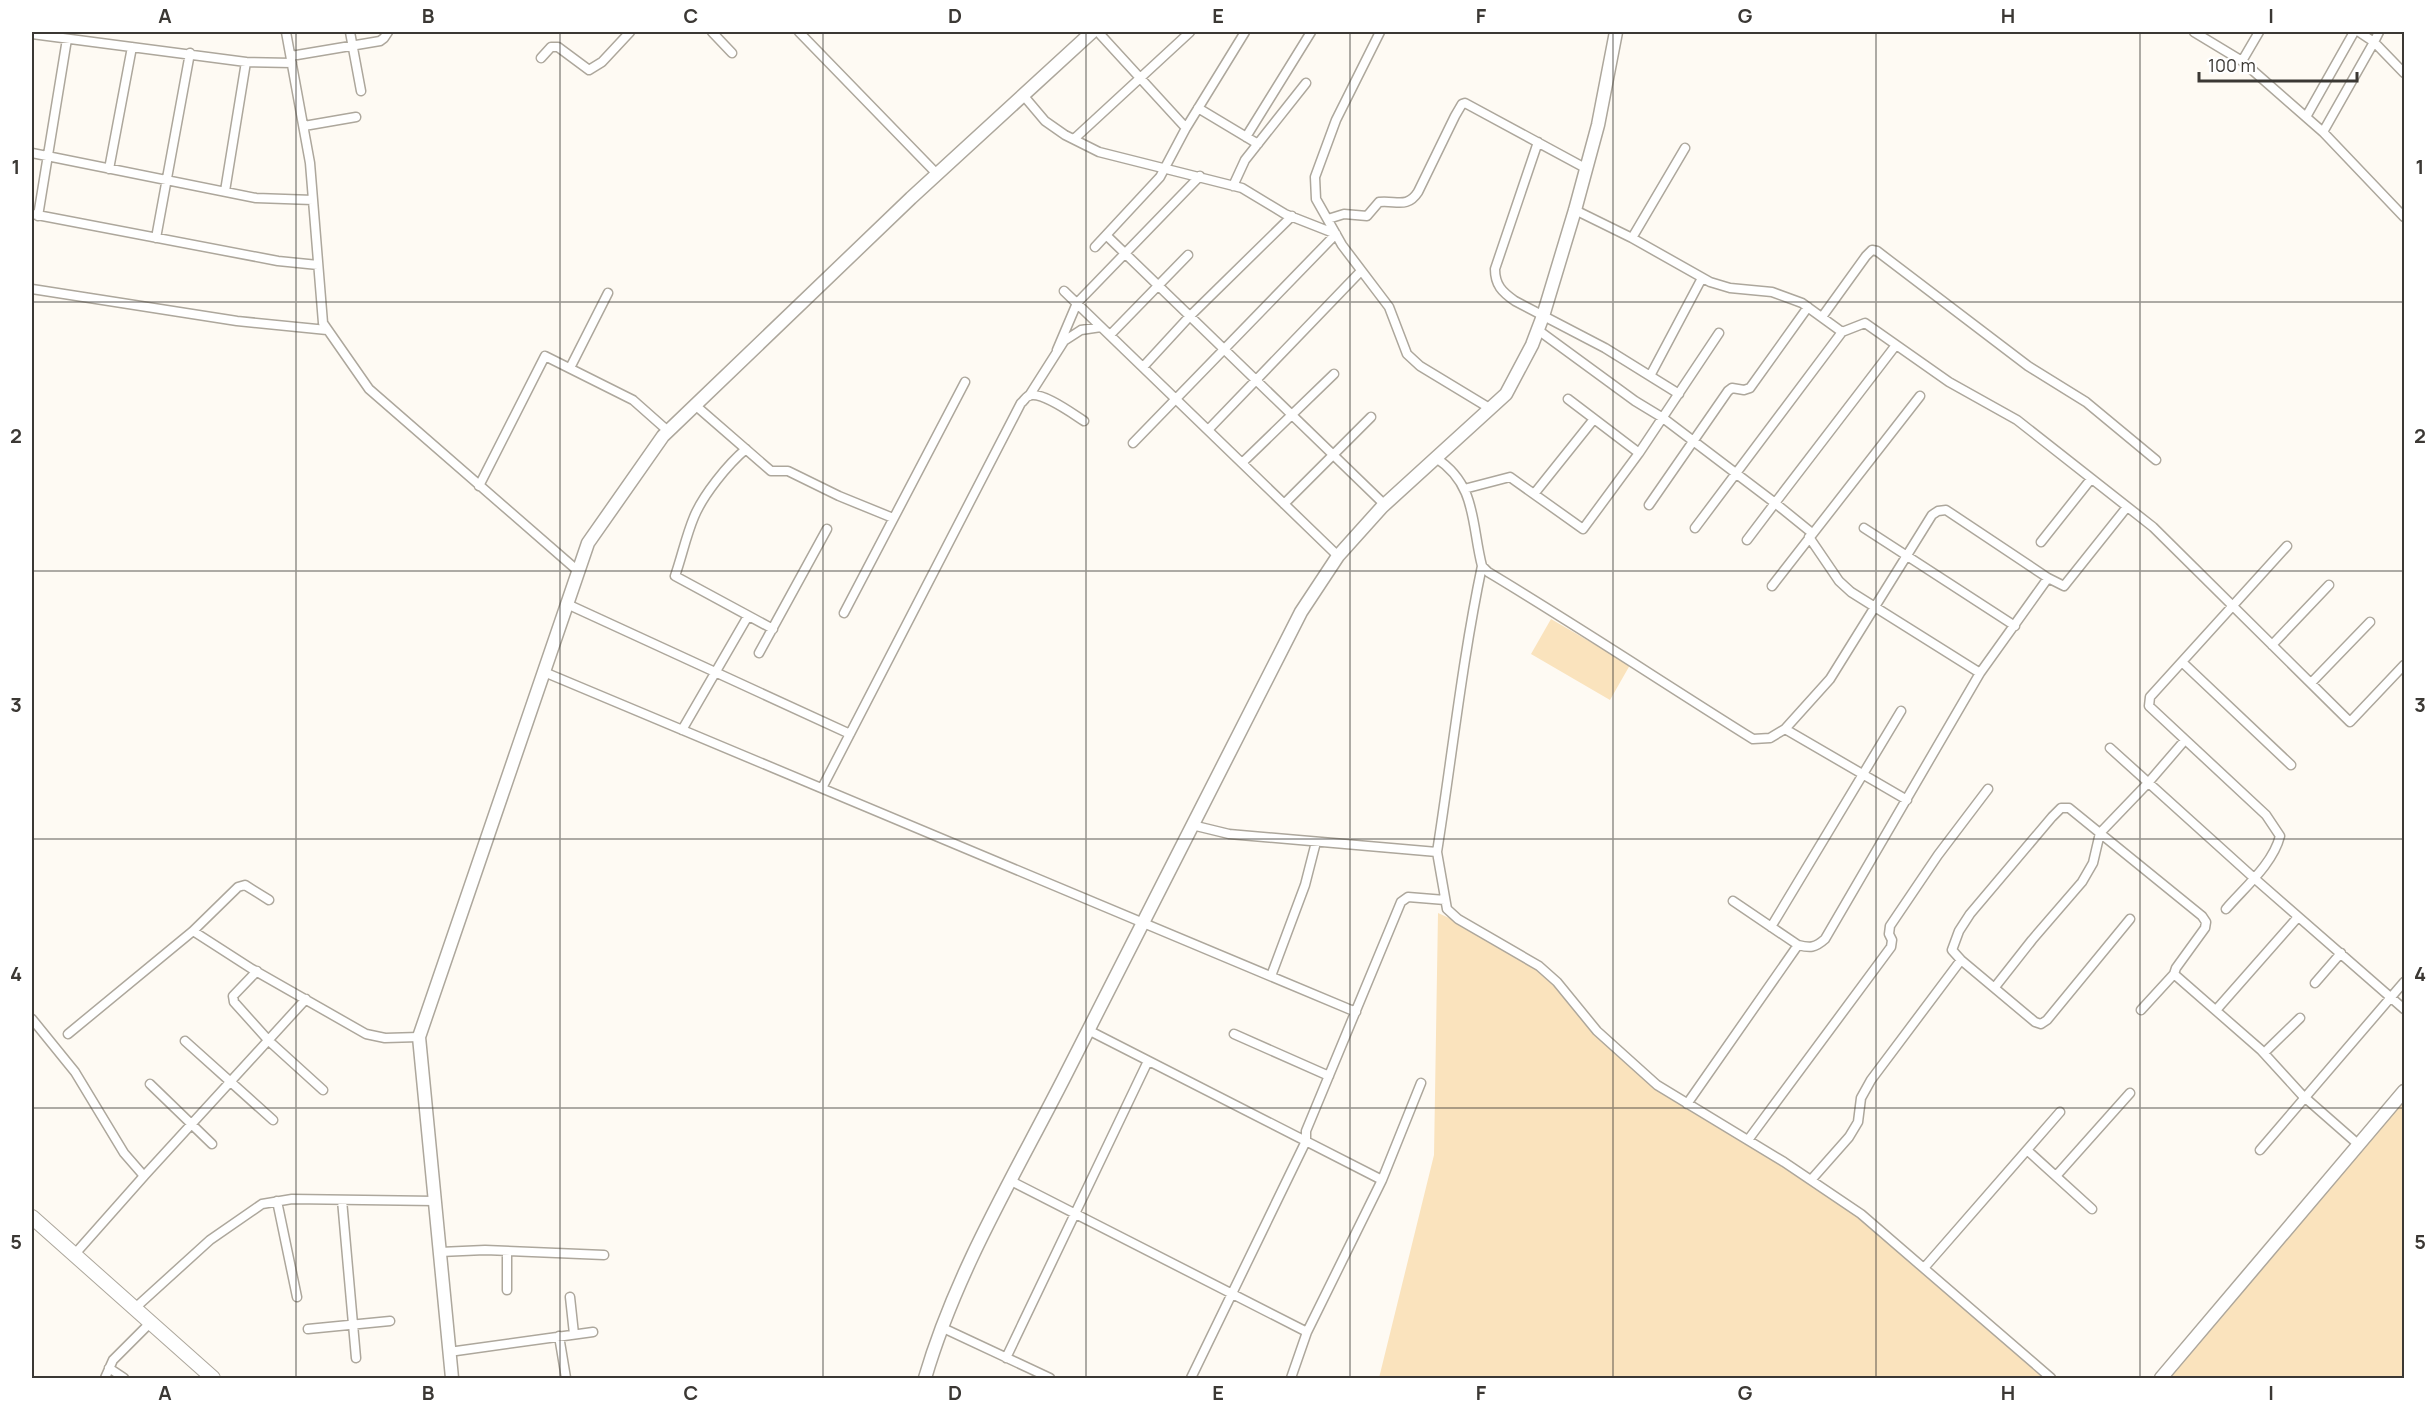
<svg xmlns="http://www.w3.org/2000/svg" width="2436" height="1410" font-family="Manrope,sans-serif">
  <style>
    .green { fill: #fae3bd }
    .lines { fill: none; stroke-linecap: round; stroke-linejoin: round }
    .street-casing { stroke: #ada79c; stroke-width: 11 }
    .secondary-casing { stroke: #ada79c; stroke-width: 15 }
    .primary-casing { stroke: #ada79c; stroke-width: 16 }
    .street { stroke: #fff; stroke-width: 8 }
    .secondary { stroke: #fff; stroke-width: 12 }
    .primary { stroke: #fff; stroke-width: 14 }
    .grid { fill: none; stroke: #3b3834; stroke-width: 1.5; stroke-opacity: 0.55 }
    .neatline { fill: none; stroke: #3b3834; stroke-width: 2 }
    .grid-label { font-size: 20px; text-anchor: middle; font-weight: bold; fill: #3b3834 }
  </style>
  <rect width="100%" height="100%" fill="#fefaf3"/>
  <path class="green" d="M1551,619l79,46 -20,35 -79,-46z
    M1438,913l58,26 53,36 95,103 156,96 83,60 164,144h-668l55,-223z
    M2404,1091v287h-243z"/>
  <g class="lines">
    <defs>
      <path id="street" d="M286,32l24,131 13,160 46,66 209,182
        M350,32l11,59
        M712,32l20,21
        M799,32l138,142
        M1098,32l88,96
        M1380,32l-44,88 -21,57 1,22 26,46 47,62 18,47 13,12 71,43
        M2194,32l48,29 81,71 81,85
        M2379,32l-5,10 30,31
        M32,34l214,28 46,1
        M291,56l89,-15 4,-3 4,-6
        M541,58l10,-11h7l31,23 13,-8 28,-30
        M2242,61l17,-29
        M1023,95l22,26 20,14 34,17 143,36 43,26 51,20 -203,209
        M1198,108l60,36
        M2306,117l48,-85
        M304,126l52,-9
        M2323,132l51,-90 -15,-10
        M1246,137l65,-105
        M1074,139l116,-107
        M1538,142l-43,127c0,16 7,23 20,32l90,47 74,46
        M32,153l224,45 57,2
        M109,169l23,-122
        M1233,186l12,-26 61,-77
        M225,191l21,-129
        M1575,210l57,28 78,44 20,6 42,4 30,11 40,29
        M32,214l246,47 40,4
        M38,216l29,-177
        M1328,219l16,-5 23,2 12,-14c17,-2 28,7 39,-10l37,-76 7,-12 3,-1 122,66
        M1106,235l279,270
        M156,238l34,-185
        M1632,238l53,-90
        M1095,247l65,-70 26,-49 59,-96
        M32,289l205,32 90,9
        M1064,291l274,265
        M1822,317l44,-61 6,-6 5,1 151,115 58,36 70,58
        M1538,330l97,71 28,17 112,85 121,-158
        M1110,335l78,-80
        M1057,350l20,-47 123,-127
        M1143,367l46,-50 103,-101
        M570,368l38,-75
        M1650,376l52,-98
        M1029,396l35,-55 17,-11 20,-3
        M1568,399l71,54
        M695,405l76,66h17l51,25 54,22
        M1208,430l153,-159
        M746,449c-18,15 -43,46 -52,68 -8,19 -12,39 -19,59l98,53
        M1436,458c41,27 35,65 46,108l6,6c90,54 177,112 265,167l17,-1 15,-9 45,-50 102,-164 6,-4 8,-1 102,68 16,8 63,-79
        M1242,463l92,-89
        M479,486l66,-130 88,44 35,31
        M1464,489l46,-12 73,52 56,-76 80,-120
        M1534,494l60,-75
        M1284,504l87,-87
        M1649,505l79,-114 4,-3 12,2 6,-2 58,-81
        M1695,528l147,-196 23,-9 84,59 68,38 136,107 197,195 54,-57
        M1864,528l151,98
        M1809,537l30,44 12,11 129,81
        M1747,540l28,-37 37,30
        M2041,542l50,-63
        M1772,586l148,-190
        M567,604l283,130
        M844,613l121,-231
        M2272,645l57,-60
        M759,653l68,-124
        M2182,662l109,103
        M544,672l812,340
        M2311,683l59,-61
        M1785,729l122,71
        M682,730l66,-114
        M2110,748l144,130 150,131
        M822,788l199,-385c3,-2 4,-5 7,-7 13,-6 45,18 56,25
        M1192,825l37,9 208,18 10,57 11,10 81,47 18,16 40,49 60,54 127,77 77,52 190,164
        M1437,852c15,-95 25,-191 45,-286
        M1733,901l65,44c12,3 17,3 27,-6l155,-266 68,-95
        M2226,909c18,-21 47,-45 54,-73l-14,-21 -117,-109 1,-9 137,-151
        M2130,919l-83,101 -6,4 -6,-2 -74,-62 -9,-10 7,-19 11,-17 82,-97 9,-9h8l133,108 4,6 -1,6 -29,40 -2,6 87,76 41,45 57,50
        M1771,927l130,-216
        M193,931l45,-44 7,-2 24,15
        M257,971l-24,25 1,6 35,39 54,49
        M1271,976l34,-91 11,-43
        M2315,983l26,-30
        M1995,987l37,-47 50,-58 11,-19 7,-30 48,-50 37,-43
        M2217,1009l81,-92
        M2141,1010l33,-36
        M32,1019l43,53 49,81 20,23 162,-177
        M1088,1030l294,150
        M68,1034l125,-103 59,38 114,65 19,4 34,-1
        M1234,1034l95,42
        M185,1041l88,79
        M2264,1053l36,-35
        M150,1084l62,60
        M1687,1104l111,-159
        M1748,1140l143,-193 1,-7 -3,-6 1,-8 48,-71 50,-66
        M2027,1150l65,59
        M2260,1150l144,-168
        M2056,1176l74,-83
        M1811,1180l38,-43 9,-15 3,-24 10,-18 90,-120
        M1011,1181l296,151
        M342,1200l14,158
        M277,1201l20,96
        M507,1251v39
        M440,1252l45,-2 119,5
        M74,1255l70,-79
        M1924,1268l136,-156
        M570,1297l4,37
        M134,1309l76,-69 52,-36 30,-5 143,2
        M943,1328l107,50
        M308,1329l82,-8
        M559,1336l7,42
        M449,1352l144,-20
        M1006,1358l142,-297
        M109,1368l15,10
        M105,1378l8,-18 37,-37
        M1191,1378l115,-237v-10l95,-229 7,-5 37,3
        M1291,1378l16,-46 75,-152 39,-97"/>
      <path id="secondary" d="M452,1378l-33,-341 169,-494 75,-107 248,-238 181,-166
        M925,1378c31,-106 89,-202 139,-300 79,-155 158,-311 237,-466l37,-56 44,-49 124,-113 26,-49 11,-29 32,-106 23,-85 18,-93
        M2161,1378l243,-287"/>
      <path id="primary" d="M32,1217l181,161"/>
    </defs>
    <use href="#street" class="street-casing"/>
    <use href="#secondary" class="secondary-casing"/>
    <use href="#primary" class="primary-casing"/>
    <use href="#street" class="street"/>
    <use href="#secondary" class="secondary"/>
    <use href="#primary" class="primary"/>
  </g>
  <path class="grid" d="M296,32v1346M560,32v1346M823,32v1346M1086,32v1346M1350,32v1346M1613,32v1346M1876,32v1346M2140,32v1346M32,302h2372M32,571h2372M32,839h2372M32,1108h2372"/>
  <rect width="2436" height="1410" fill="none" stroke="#ffffff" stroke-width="66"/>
  <path d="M2199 72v9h158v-9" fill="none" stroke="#3b3834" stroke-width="3"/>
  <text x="2208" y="72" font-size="18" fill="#3b3834" stroke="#ffffff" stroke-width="4.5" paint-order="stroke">100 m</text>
  <rect x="33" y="33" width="2370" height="1344" class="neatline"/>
  <g class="grid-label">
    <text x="165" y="23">A</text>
    <text x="428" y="23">B</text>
    <text x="691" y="23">C</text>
    <text x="955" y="23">D</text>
    <text x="1218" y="23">E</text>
    <text x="1481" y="23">F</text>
    <text x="1745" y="23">G</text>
    <text x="2008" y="23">H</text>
    <text x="2271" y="23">I</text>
    <text x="16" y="174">1</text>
    <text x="2420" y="174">1</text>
    <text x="16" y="443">2</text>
    <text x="2420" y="443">2</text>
    <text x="16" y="712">3</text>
    <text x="2420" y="712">3</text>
    <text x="16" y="981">4</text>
    <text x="2420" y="981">4</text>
    <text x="16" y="1249">5</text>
    <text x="2420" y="1249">5</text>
    <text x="165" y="1400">A</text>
    <text x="428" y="1400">B</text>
    <text x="691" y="1400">C</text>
    <text x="955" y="1400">D</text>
    <text x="1218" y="1400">E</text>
    <text x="1481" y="1400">F</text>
    <text x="1745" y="1400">G</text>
    <text x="2008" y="1400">H</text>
    <text x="2271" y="1400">I</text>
  </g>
</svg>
